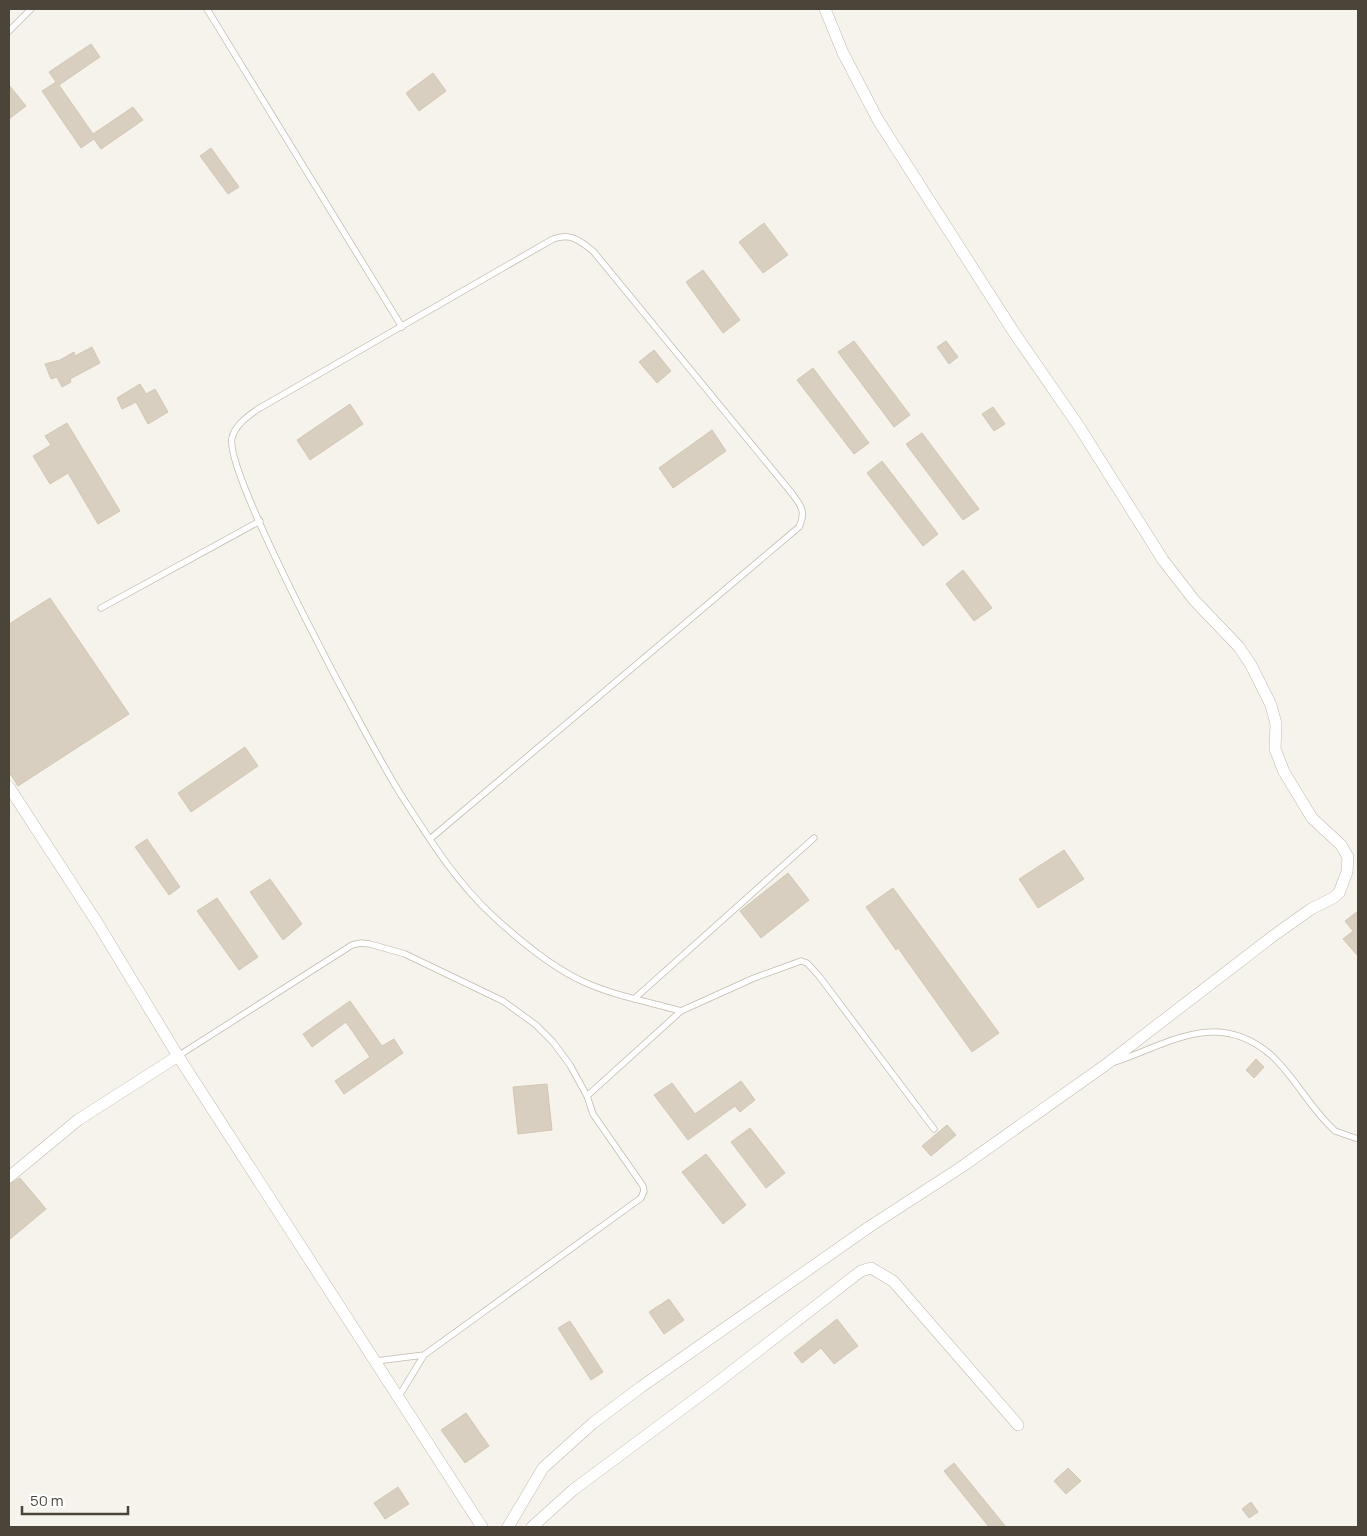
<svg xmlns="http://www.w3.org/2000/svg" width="1367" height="1536" font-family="Manrope,sans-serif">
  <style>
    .building { fill: #d8cfc1; stroke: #d3c7b4 }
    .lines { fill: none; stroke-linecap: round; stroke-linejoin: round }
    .service-casing { stroke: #c2bbae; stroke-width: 7 }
    .minor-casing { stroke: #c2bbae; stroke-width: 12 }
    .service { stroke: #fff; stroke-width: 5.5 }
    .minor { stroke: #fff; stroke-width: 11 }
  </style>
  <rect width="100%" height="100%" fill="#f6f3ec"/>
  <path class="building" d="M91,44l9,13 -41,28 34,49 40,-27 10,13 -42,29 -7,-10 -13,9 -39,-57 14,-9 -7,-10z
    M433,73l13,18 -27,20 -13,-18z
    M9,85l17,21 -17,13z
    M211,148l28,39 -11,7 -28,-38z
    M764,223l24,32 -25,18 -24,-31z
    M703,270l37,50 -17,13 -37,-51z
    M854,341l56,74 -16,12 -56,-75z
    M946,341l12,16 -9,7 -12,-17z
    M92,347l8,16 -30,16 1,3 -9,5 -5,-10 -6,2 -6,-15 15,-4 14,-8 1,4z
    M654,350l17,21 -14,12 -18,-21z
    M813,368l56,75 -15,11 -57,-74z
    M140,384l6,10 9,-5 13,23 -20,12 -12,-22 -14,7 -5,-11z
    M350,404l13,20 -53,36 -13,-20z
    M993,407l12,17 -11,7 -12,-17z
    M67,423l53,88 -22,13 -30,-51 -18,11 -17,-28 18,-11 -6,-9z
    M712,430l14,21 -53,37 -14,-20z
    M922,433l57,76 -16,11 -57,-76z
    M882,461l56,73 -15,12 -56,-73z
    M963,570l29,38 -18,13 -28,-37z
    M50,598l79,116 -111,72 -9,-14v-148z
    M245,747l13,19 -67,46 -13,-19z
    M147,839l33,48 -11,8 -34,-48z
    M1064,850l20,29 -46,29 -19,-29z
    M788,873l21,27 -48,38 -21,-27z
    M270,879l32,45 -19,16 -33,-48z
    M893,888l106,145 -27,19 -74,-104 -2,2 -30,-43z
    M217,898l41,59 -19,13 -42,-59z
    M1358,911v45l-15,-17 10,-8 -8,-10z
    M350,1001l32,45 12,-7 9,14 -59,41 -9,-13 35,-24 -24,-35 -34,25 -9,-13z
    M1256,1059l8,8 -10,11 -8,-8z
    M741,1081l14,19 -15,12 -5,-6 -47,34 -34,-45 18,-12 23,31z
    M547,1084l5,46 -34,4 -5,-47z
    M947,1125l9,10 -25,21 -9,-10z
    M750,1128l35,45 -19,15 -35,-46z
    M706,1154l40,51 -23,19 -41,-52z
    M20,1178l26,31 -37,31v-56z
    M669,1299l15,21 -20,14 -15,-22z
    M837,1319l21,27 -24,18 -13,-16 -19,15 -8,-10z
    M570,1321l33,51 -12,8 -33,-52z
    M466,1413l23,33 -24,17 -24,-33z
    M954,1463l52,64h-17l-45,-56z
    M1068,1468l13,13 -15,13 -12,-13z
    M398,1487l11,17 -24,15 -11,-16z
    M1251,1502l7,10 -9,6 -7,-9z"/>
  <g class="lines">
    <defs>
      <path id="service" d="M207,9l195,318
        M9,31l22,-22
        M101,608l159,-87
        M430,839l369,-312c8,-16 1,-23 -9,-36l-197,-240c-14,-11 -22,-18 -40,-12l-295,170c-11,8 -23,16 -26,29 -9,35 143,317 171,360 27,42 53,84 90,118 27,25 58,51 91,66 31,14 65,20 97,29
        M634,999l180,-161
        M178,1056l174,-111 9,-2 9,1 35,10 98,47 33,24 17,17 17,23 17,31 6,18 50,72 1,5 -3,7 -217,157 -25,41
        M1115,1062c55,-19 103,-53 156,-7 22,20 37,49 58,70l6,6 23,8
        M587,1096l94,-85 73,-33 47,-17 6,2 12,13 115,153
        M376,1361l48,-6"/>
      <path id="minor" d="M9,787l89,137 80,132 304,471
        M9,1177l69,-57 100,-64
        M508,1527l35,-59 50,-45 48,-36 228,-160 91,-59 144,-102 169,-130 38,-27 22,-11 6,-5 8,-21 1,-15 -7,-12 -29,-27 -28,-46 -9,-23 1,-25 -5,-19 -20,-40 -12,-18 -45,-47 -31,-40 -85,-135 -63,-91 -137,-214 -35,-67 -18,-44
        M532,1527l41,-37 141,-105 147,-114 10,-3 22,13 125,144"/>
    </defs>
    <use href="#service" class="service-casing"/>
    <use href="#minor" class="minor-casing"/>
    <use href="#service" class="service"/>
    <use href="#minor" class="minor"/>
  </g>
  <rect width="1367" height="1536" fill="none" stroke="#4b4439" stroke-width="20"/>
  <path d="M22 1506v8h106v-8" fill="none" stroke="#4b4439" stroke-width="2.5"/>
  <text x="30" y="1506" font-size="15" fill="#4b4439" stroke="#ffffff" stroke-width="4" paint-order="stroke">50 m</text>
</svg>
